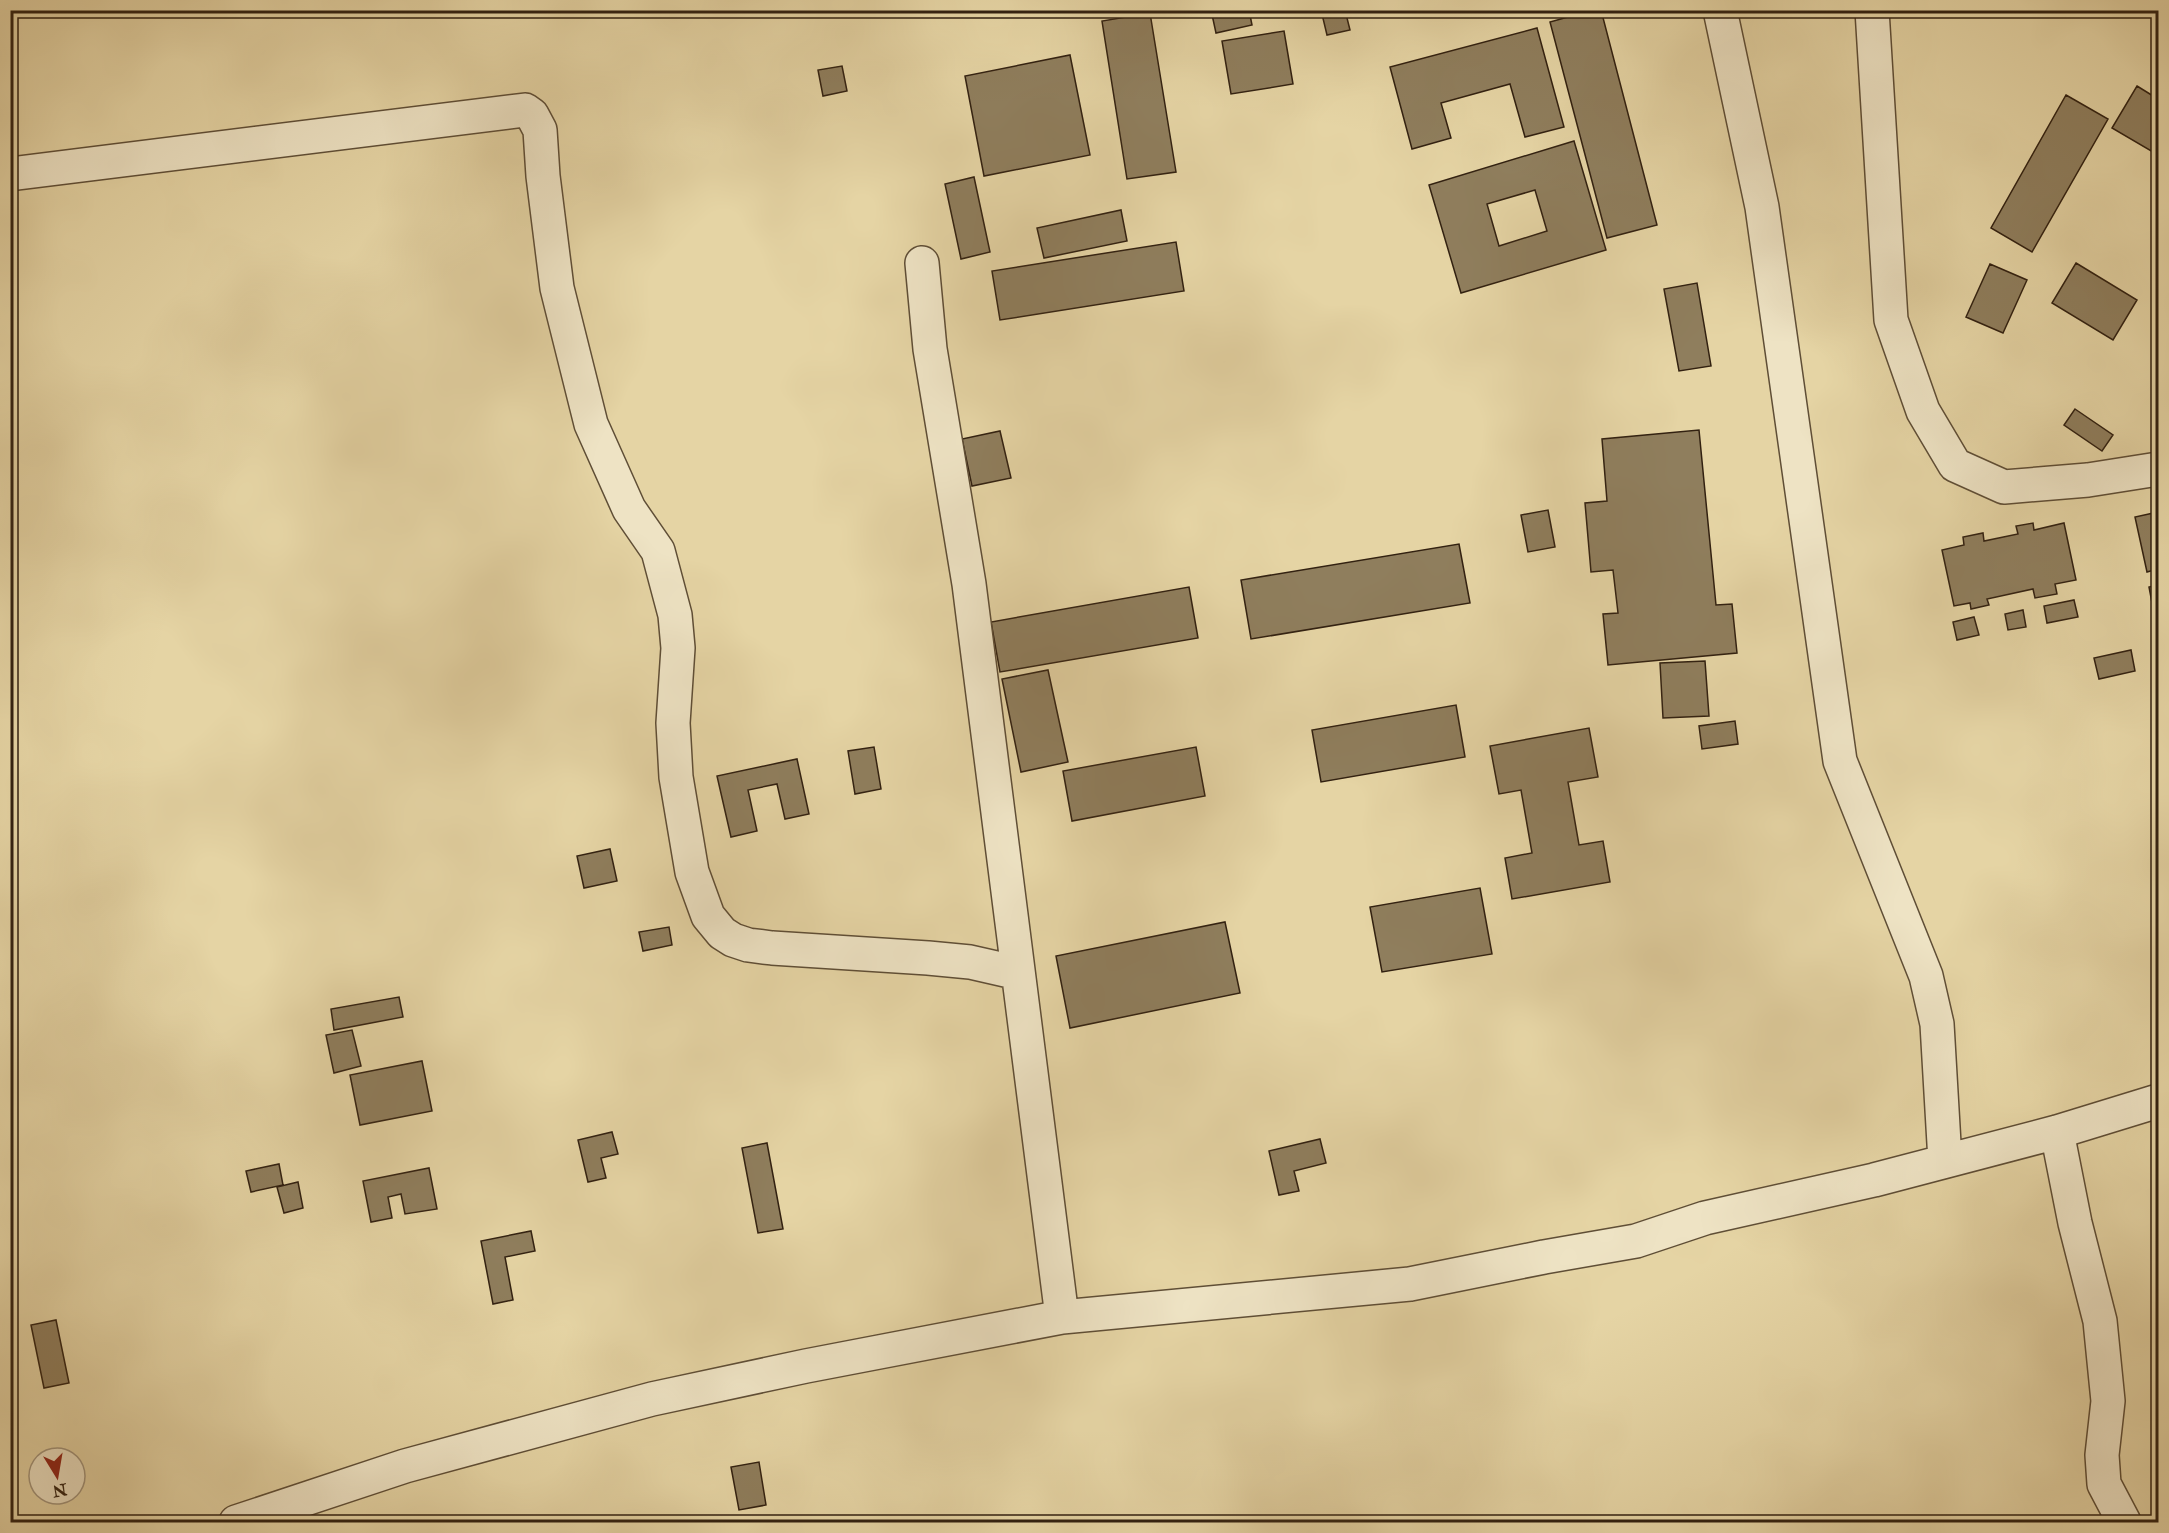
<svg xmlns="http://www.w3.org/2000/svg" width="2169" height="1533" font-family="'IM FELL Double Pica',serif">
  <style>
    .building { fill: #8f7e5d; stroke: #322111; stroke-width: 1.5; fill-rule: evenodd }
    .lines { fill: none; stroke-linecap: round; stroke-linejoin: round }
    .minor-casing { stroke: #5f4e36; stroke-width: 36 }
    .minor { stroke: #eee3c4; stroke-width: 33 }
  </style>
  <rect width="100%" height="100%" fill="#e5d4a4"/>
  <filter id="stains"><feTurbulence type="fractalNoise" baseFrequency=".00333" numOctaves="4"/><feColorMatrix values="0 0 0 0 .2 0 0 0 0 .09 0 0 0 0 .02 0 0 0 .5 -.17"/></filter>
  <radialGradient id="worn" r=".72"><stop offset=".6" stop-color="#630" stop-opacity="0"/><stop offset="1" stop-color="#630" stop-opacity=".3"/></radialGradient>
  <path class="building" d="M1211,10h38l3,15 -36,8z
    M1321,10h24l5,20 -23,5z
    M1593,10h8l56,215 -50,13 -57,-216z
    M1150,13l26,159 -49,7 -25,-158z
    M1537,28l27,99 -39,10 -15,-53 -69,19 10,35 -39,11 -22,-82z
    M1284,31l9,53 -62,10 -9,-53z
    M1070,55l20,100 -106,21 -19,-100z
    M842,66l5,25 -24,5 -5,-26z
    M2137,86l21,13v56l-46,-27z
    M2066,95l42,24 -76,133 -41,-24z
    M1574,141l32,109 -145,43 -32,-108zM1535,190l12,41 -48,15 -12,-42z
    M974,177l16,75 -29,7 -16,-75z
    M1121,210l6,31 -83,17 -7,-30z
    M1176,242l8,49 -184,29 -8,-49z
    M2076,263l61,37 -24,40 -61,-37z
    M1990,264l37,16 -24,53 -37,-16z
    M1697,283l14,83 -32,5 -15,-82z
    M2075,409l38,26 -11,16 -38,-26z
    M1699,430l17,175 16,-1 5,49 -129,12 -5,-51 15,-1 -5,-43 -22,2 -6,-69 22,-2 -5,-62z
    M1000,431l11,47 -39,8 -10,-47z
    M1548,510l7,37 -27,5 -7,-37z
    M2158,512v57l-11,3 -12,-55z
    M2033,523l1,7 30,-7 12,57 -21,4 2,10 -22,4 -2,-9 -46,10 2,6 -18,4 -1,-6 -16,3 -12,-56 22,-5 -1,-8 20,-4 1,8 34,-7 -2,-8z
    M1459,544l11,59 -219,36 -10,-59z
    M2158,585v17l-6,1 -3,-16z
    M1189,587l9,51 -198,34 -9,-50z
    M2074,600l4,17 -31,6 -3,-17z
    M2023,610l3,17 -18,3 -3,-16z
    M1974,617l5,18 -22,5 -4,-18z
    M2131,650l4,21 -36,8 -5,-21z
    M1705,661l4,55 -46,2 -3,-55z
    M1048,670l20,92 -47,10 -19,-93z
    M1456,705l9,52 -144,25 -9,-52z
    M1735,721l3,23 -36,5 -3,-23z
    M1589,728l9,49 -30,5 11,63 24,-4 7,41 -98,17 -7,-41 27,-5 -11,-63 -22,4 -9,-48z
    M874,747l7,42 -26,5 -7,-43z
    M1196,747l9,49 -133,25 -9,-50z
    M797,759l12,55 -24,5 -8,-35 -29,6 9,41 -26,6 -14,-61z
    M610,849l7,32 -33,7 -7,-32z
    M1480,888l12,66 -110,18 -12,-65z
    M1225,922l15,71 -170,35 -14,-72z
    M669,927l3,18 -29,6 -4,-19z
    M399,997l4,20 -69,13 -3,-21z
    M352,1030l9,36 -27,7 -8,-38z
    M422,1061l10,50 -72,14 -10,-50z
    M612,1132l6,22 -17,4 5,20 -18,4 -10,-42z
    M1320,1139l6,24 -32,8 5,20 -20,4 -10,-44z
    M767,1143l16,86 -25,4 -16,-85z
    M279,1164l4,21 -32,7 -5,-21z
    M429,1168l8,41 -32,5 -4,-20 -13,3 4,21 -21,4 -8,-41z
    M298,1182l5,26 -19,5 -7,-26z
    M531,1231l4,20 -30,6 8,43 -20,4 -12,-63z
    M56,1320l13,63 -25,5 -13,-63z
    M759,1462l7,43 -27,5 -8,-43z"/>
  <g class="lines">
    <defs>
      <path id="minor" d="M1720,10l42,197 78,554 86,215 11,48 8,137
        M1872,10l19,310 32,91 32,54 49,22 84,-7 70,-11
        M10,174l515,-64 7,5 8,15 3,46 14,112 34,136 38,85 29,42 17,64 3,33 -5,75 3,54 16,95 16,44 14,17 11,7 15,5 24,3 156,10 42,4 48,11
        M922,263l8,86 39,235 93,733
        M2057,1132l18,91 25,98 8,80 -6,54 2,29 20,38
        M236,1522l169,-56 247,-67 154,-33 256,-49 348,-33 134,-27 92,-16 69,-23 169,-38 183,-48 101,-31"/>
    </defs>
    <use href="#minor" class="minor-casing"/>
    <use href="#minor" class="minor"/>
  </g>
  <rect width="2169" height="1533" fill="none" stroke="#e5d4a4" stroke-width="36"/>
  <rect x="12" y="12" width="2145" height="1509" fill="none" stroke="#322111" stroke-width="3"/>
  <rect x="18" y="18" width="2133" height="1497" fill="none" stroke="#322111" stroke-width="1.5"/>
  <g transform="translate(57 1476) rotate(169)"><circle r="28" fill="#eee3c4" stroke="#a3957c" stroke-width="1.5"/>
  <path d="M0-4.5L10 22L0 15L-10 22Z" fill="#8f2418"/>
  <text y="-9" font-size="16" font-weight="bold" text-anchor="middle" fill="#322111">N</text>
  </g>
  <rect width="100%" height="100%" filter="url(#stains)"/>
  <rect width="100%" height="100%" fill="url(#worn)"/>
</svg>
